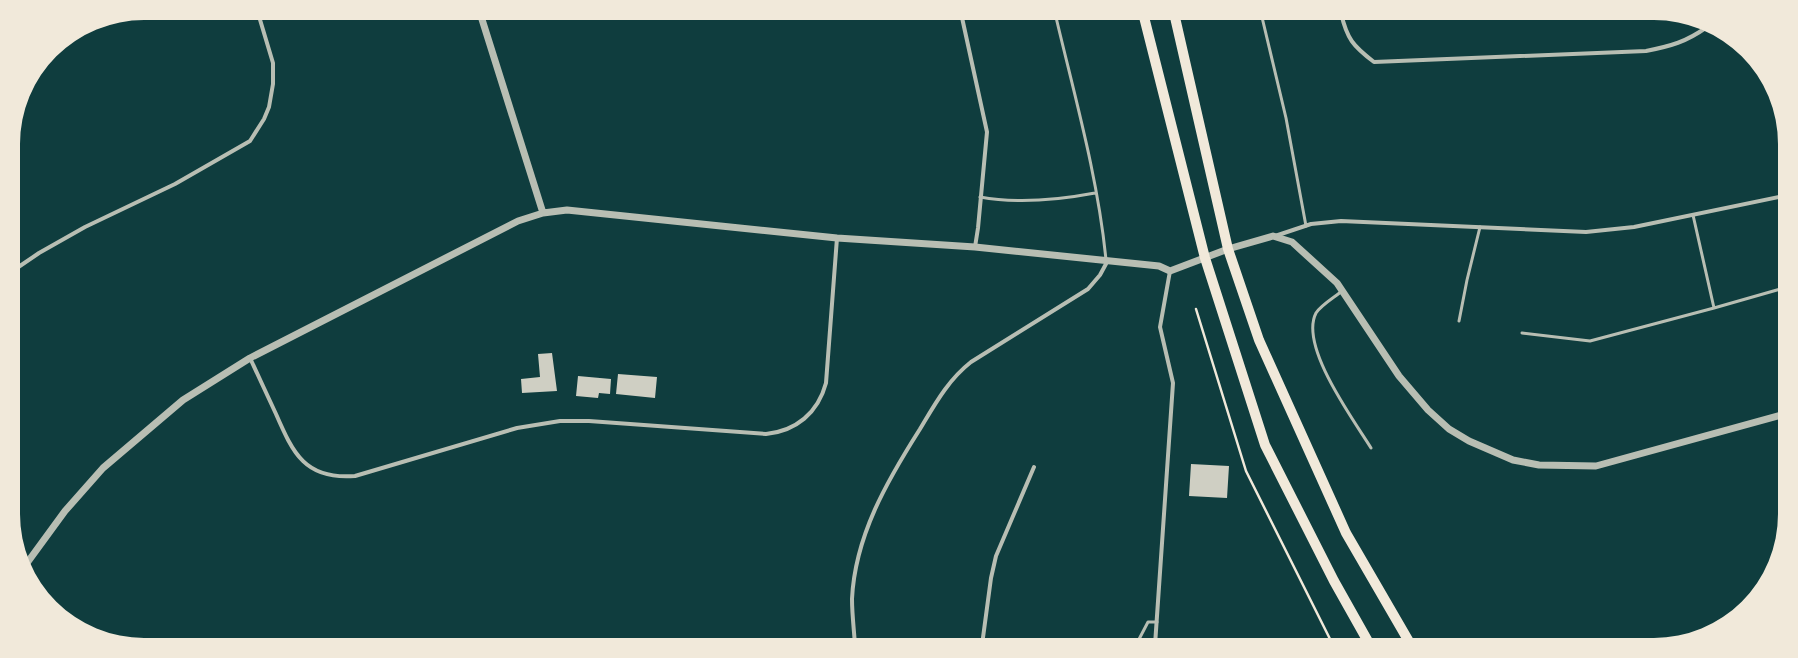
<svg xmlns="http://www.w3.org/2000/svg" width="1798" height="658" font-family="Karla,sans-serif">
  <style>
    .building { fill: #cfcfc3 }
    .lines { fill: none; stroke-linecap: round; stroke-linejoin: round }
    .path { stroke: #f1e9da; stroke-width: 2.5 }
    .service { stroke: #b8beb3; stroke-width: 3 }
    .minor { stroke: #b8beb3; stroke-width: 4 }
    .tertiary { stroke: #b8beb3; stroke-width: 7 }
    .primary { stroke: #f1e9da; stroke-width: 10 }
  </style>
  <rect width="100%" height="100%" fill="#0f3d3e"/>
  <path class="building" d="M552,353l5,38 -35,2 -1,-14 19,-2 -2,-23z
    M618,374l39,3 -2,21 -39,-4z
    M578,376l33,3 -1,15 -11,-1 -1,5 -22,-2z
    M1191,464l38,2 -2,32 -38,-2z"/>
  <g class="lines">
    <path class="path" d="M1196,309l50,162 87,174"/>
    <path class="service" d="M1055,13c19,81 43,164 51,247
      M1261,13l25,105 20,108
      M1176,17l17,-4
      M980,197c38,7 78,3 115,-4
      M1693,215l21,93 70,-20
      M1342,291c-7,6 -21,14 -26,22 -17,33 37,106 55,135
      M1459,321l8,-41 13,-53
      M1522,333l68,8 124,-33
      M1136,645l12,-23h9"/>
    <path class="minor" d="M961,13l26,119 -9,96 -3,19
      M1341,13c6,26 12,33 33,49l272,-11c25,-5 40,-9 61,-24
      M1275,236l36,-12 30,-3 245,11 48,-5 150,-31
      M14,270l25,-17 46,-26 90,-43 75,-43 14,-22 5,-12 4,-23v-21l-15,-50
      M250,358c9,19 17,37 26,56 17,39 29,66 79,62l162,-48 43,-7h29l177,13c30,-3 52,-21 60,-51l11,-145
      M855,645c-1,-15 -3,-31 -3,-46 3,-63 35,-118 68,-170 15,-25 28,-49 51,-67l117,-73 12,-14 7,-13
      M982,645l9,-67 5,-22 38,-89
      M1155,645l18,-262 -13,-56 10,-56"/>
    <path class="tertiary" d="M480,13l63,200
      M27,563l38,-52 38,-43 80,-68 67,-42 268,-137 25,-8 24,-3 270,28 138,9 184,19 11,5 58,-22 45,-13 19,6 45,41 62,93 29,34 21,19 20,12 44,19 26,5 57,1 189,-52"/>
    <path class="primary" d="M1143,13l62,245 60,187 69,136 36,64
      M1174,13l54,236 31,91 87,193 65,112"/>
  </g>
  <path d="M0 0H1798V658H0ZM144 20H1654A124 124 0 0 1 1778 144V514A124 124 0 0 1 1654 638H144A124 124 0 0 1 20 514V144A124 124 0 0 1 144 20Z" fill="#f1e9da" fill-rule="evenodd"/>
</svg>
